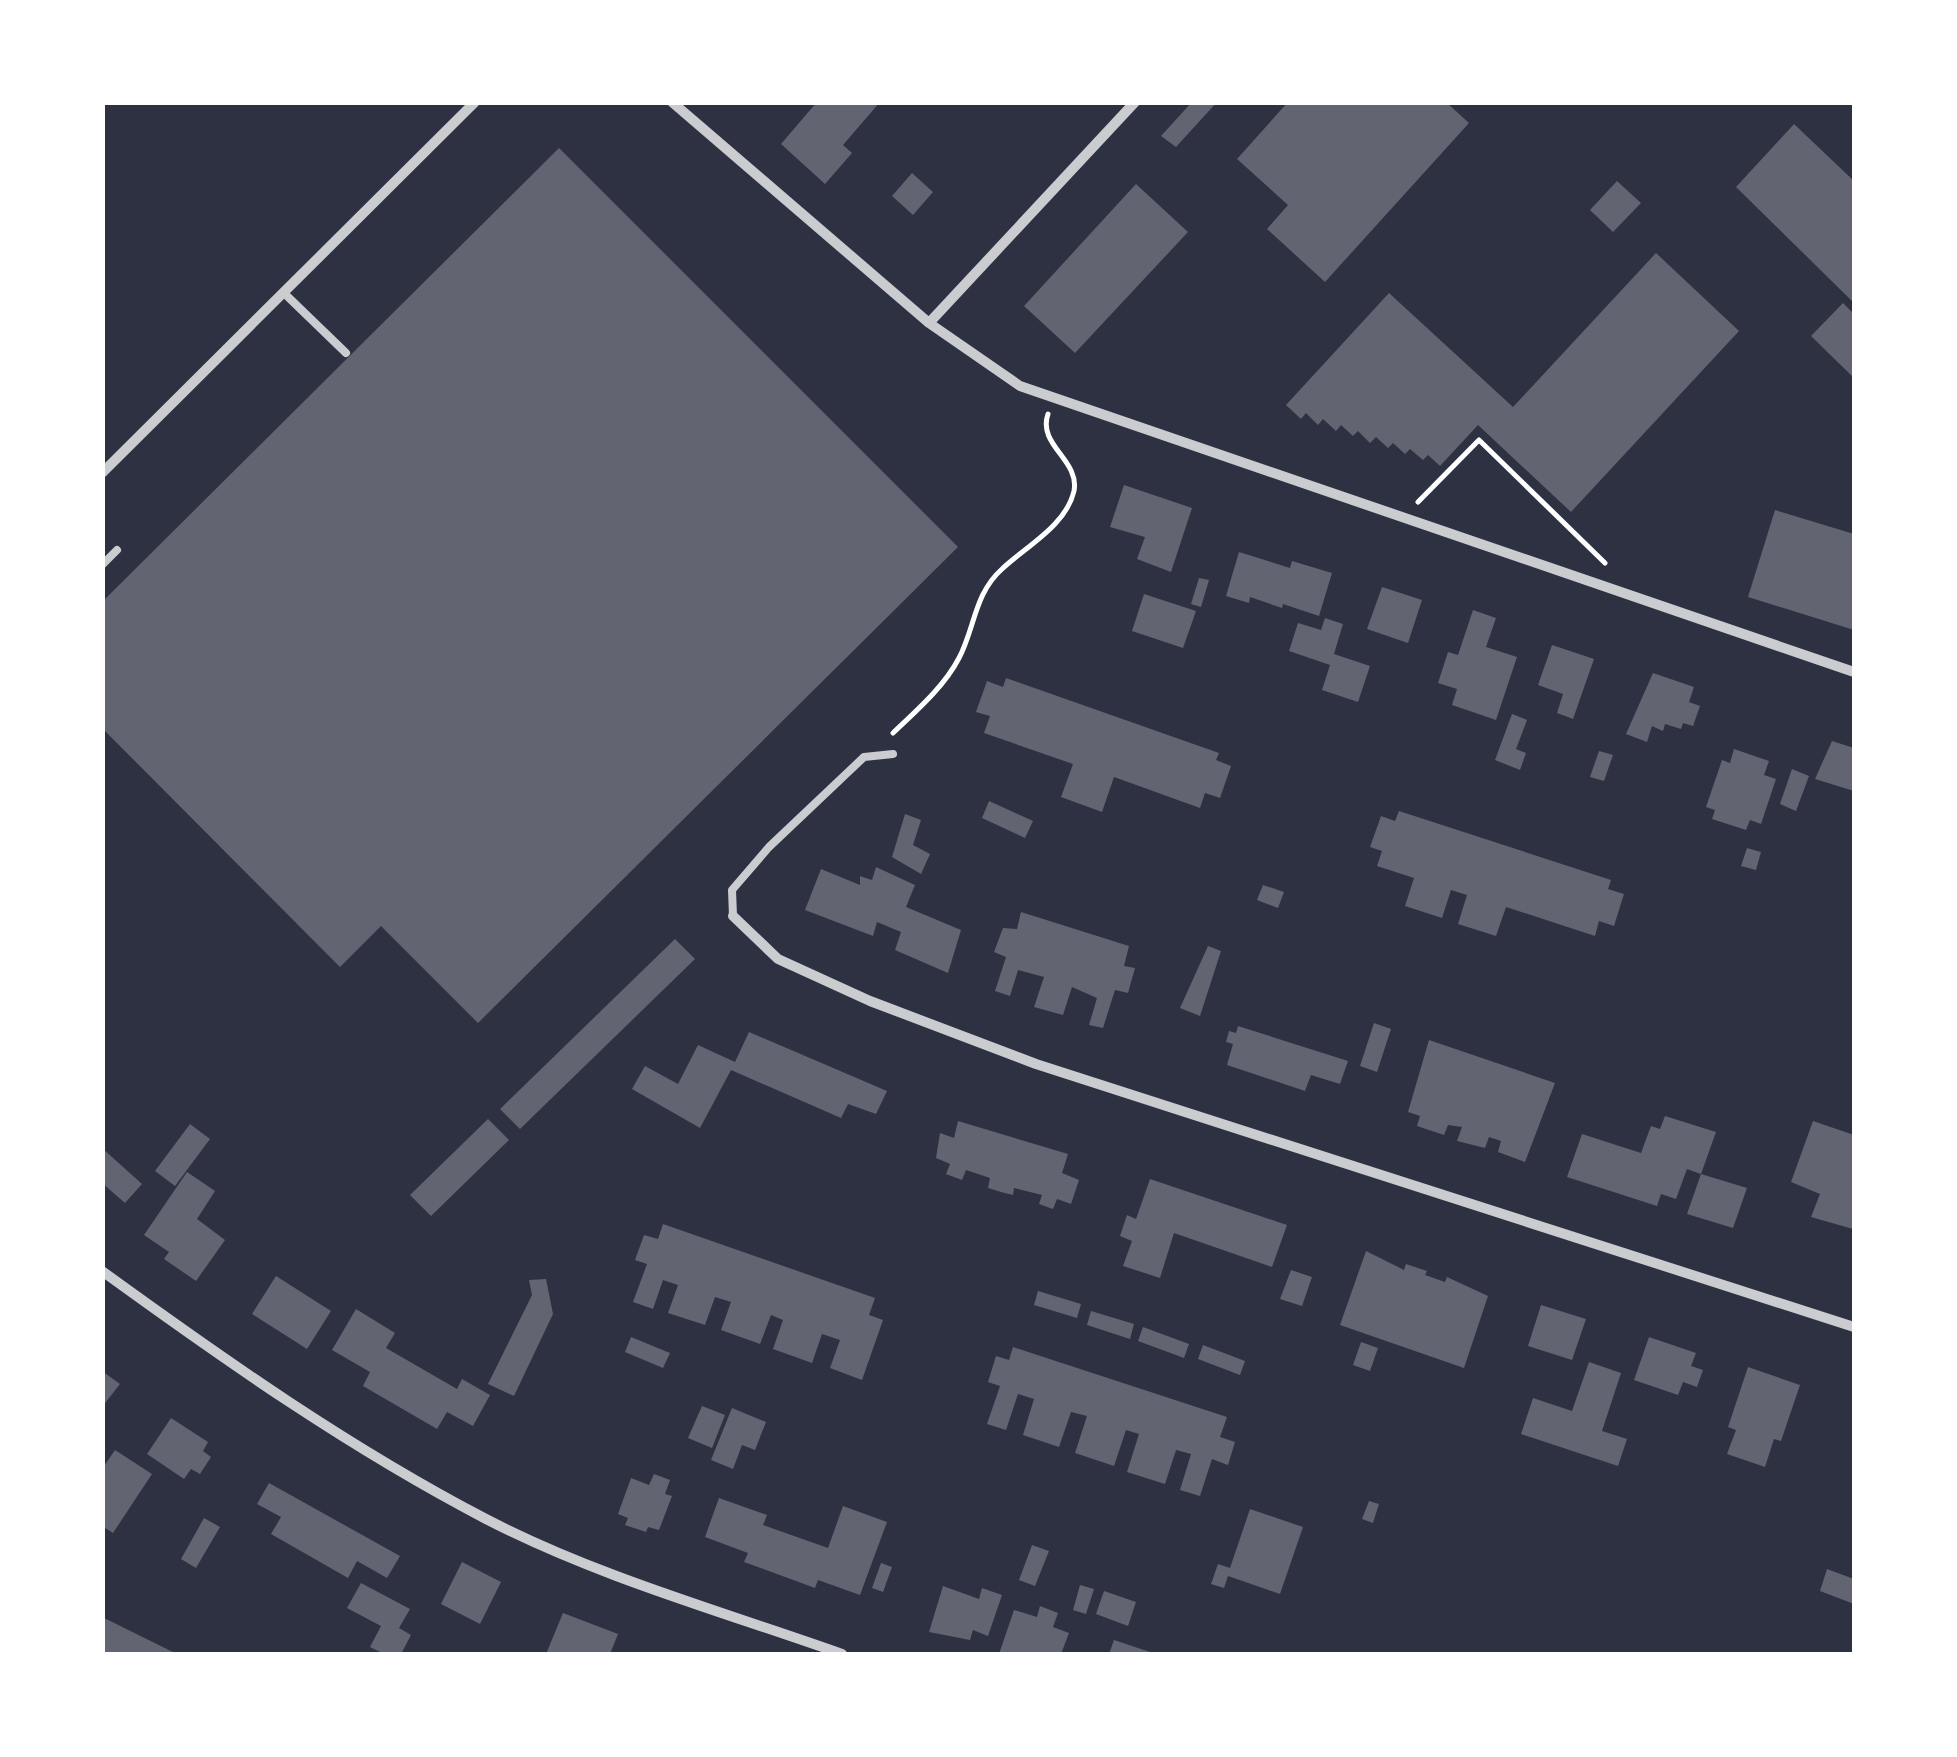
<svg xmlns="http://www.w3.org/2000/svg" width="1957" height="1757" font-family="'Source Sans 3',sans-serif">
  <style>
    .building { fill: #626471 }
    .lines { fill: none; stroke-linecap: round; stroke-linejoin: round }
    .path { stroke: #fff; stroke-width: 5 }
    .service { stroke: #caccd0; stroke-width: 8 }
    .minor { stroke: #caccd0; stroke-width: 10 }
  </style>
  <rect width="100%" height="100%" fill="#2d3142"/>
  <path class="building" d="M817,102h63l-37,43 9,8 -27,31 -44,-40z
    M1192,102h25l-41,45 -15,-11z
    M1288,102h158l23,21 -144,159 -58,-53 21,-24 -51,-46z
    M1794,124l60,57v122l-118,-116z
    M559,148l399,399 -480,476 -97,-97 -41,41 -238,-239v-126z
    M912,173l21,19 -20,23 -21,-19z
    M1617,181l24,22 -28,29 -23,-22z
    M1136,184l52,48 -113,121 -51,-47z
    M1656,253l83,78 -168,181 -93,-87 -38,41 -12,-11 -5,5 -13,-11 -5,5 -12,-11 -5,5 -12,-11 -6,6 -12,-12 -5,5 -12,-11 -5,6 -13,-12 -5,6 -12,-12 -5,6 -15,-14 103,-112 124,114z
    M1843,303l11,11v64l-43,-42z
    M1124,485l68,23 -21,64 -34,-13 8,-22 -35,-10z
    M1775,510l79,24v96l-106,-33z
    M1239,552l51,16 2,-7 40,12 -13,43 -36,-12 -1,4 -32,-11 -1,6 -23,-7z
    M1199,578l10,2 -8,27 -10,-3z
    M1382,587l40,13 -14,43 -41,-14z
    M1144,594l52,17 -13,37 -51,-17z
    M1473,610l23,8 -10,29 31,10 -21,63 -44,-15 5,-16 -19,-6 10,-31 10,3z
    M1325,618l18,6 -9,30 36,12 -12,36 -36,-12 8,-25 -41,-14 9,-28 23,7z
    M1552,645l42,14 -21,60 -16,-6 6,-19 -25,-9z
    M1653,673l41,14 -5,15 11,4 -7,20 -10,-3 -2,6 -16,-5 -2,7 -11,-5 -5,16 -21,-8z
    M1006,678l213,75 -3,7 15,6 -11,32 -15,-5 -5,15 -86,-31 -12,35 -41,-15 12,-33 -89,-31 6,-17 -14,-4 11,-31 16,6z
    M1512,714l15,6 -11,29 10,4 -6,17 -25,-10z
    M1832,741l22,7v43l-39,-12z
    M1734,749l35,12 -5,14 12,4 -15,45 -11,-4 -4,10 -34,-11 3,-9 -9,-3 16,-47 8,3z
    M1599,751l14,4 -9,26 -14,-4z
    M1792,769l17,7 -13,35 -16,-7z
    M989,801l44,20 -8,17 -43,-20z
    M1399,811l212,69 -3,9 16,5 -10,32 -15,-5 -4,15 -89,-29 -10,29 -38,-12 9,-29 -16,-5 -9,28 -37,-12 9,-28 -37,-12 5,-15 -12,-4 11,-31 14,5z
    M905,814l16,6 -8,25 17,9 -9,20 -29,-17z
    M1747,848l14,4 -5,18 -15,-4z
    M876,867l39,18 -9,22 55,23 -13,43 -53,-23 6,-18 -24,-10 -4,14 -68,-26 16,-41 39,16v-9l12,4z
    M1263,885l21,7 -6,16 -21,-8z
    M1021,912l108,34 -5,20 11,2 -7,25 -13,-3 -12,38 -14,-3 8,-27 -25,-11 -9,28 -29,-8 10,-30 -26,-7 -8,26 -15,-5 11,-34 -12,-5 9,-24 14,1z
    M675,939l20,20 -175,170 -20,-20z
    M1208,946l13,5 -21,65 -20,-8z
    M1374,1023l17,6 -14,43 -17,-6z
    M1238,1026l110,35 -8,23 -29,-9 -6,16 -78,-26 6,-21 -7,-2 3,-11 7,2z
    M749,1032l138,59 -11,23 -28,-10 -7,14 -110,-48 -31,58 -68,-39 13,-23 33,18 20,-39 37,17z
    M1429,1040l126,43 -30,79 -27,-10 3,-11 -12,-4 -4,11 -28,-7 5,-14 -14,-2 -4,10 -27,-9 3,-10 -12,-4z
    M1665,1116l51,16 -15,42 46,14 -14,40 -46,-14 14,-40 -14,-5 -11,30 -15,-5 -4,12 -90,-29 15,-43 59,19 10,-27 9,3z
    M488,1119l21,21 -78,76 -21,-21z
    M958,1121l110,33 -6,19 17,7 -8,24 -14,-5 -4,10 -14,-5 3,-9 -28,-7 -1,7 -12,-3 -13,-4 2,-10 -24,-8 -4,10 -16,-6 4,-10 -14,-6 4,-25 14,5z
    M1813,1121l41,14 -1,94 -42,-12 9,-23 -29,-12z
    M190,1124l20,15 -35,47 -20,-15z
    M102,1148l40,36 -17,19 -23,-20z
    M187,1172l28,19 -18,28 28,21 -29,41 -32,-22 5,-7 -25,-17z
    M1150,1179l137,46 -15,42 -98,-34 -14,45 -37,-12 9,-25 -12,-5 7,-21 9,4z
    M663,1224l212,74 -6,17 14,5 -21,60 -32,-12 10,-28 -18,-6 -10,29 -39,-14 10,-29 -12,-5 -11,29 -39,-14 10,-28 -16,-5 -10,28 -37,-12 10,-28 -15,-5 -10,29 -20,-7 14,-38 -12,-4 9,-25 14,4z
    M1366,1251l38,19 2,-6 21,7 -2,4 20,7 2,-5 41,19 -24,72 -124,-43z
    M1291,1270l21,7 -10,29 -22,-7z
    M276,1276l55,35 -24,38 -55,-35z
    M546,1279l7,35 -39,82 -26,-12 44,-89 -3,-15z
    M1038,1291l43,13 -4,14 -43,-13z
    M1541,1305l45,14 -14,41 -44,-14z
    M356,1309l39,24 -9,15 71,41 5,-10 28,16 -17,31 -26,-14 -10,17 -74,-43 7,-14 -38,-22z
    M1091,1311l43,13 -4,15 -43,-14z
    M1143,1327l46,17 -5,14 -46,-17z
    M631,1337l39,16 -7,15 -38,-16z
    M1649,1337l47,16 -5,13 12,4 -6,17 -14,-5 -5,13 -44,-15z
    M1361,1342l17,6 -8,23 -17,-6z
    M1203,1345l42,16 -5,14 -42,-16z
    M1013,1347l214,70 -7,20 15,5 -7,23 -16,-6 -12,37 -20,-6 11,-36 -15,-4 -11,34 -38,-12 12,-38 -13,-4 -12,36 -39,-13 12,-37 -16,-4 -12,35 -36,-12 11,-36 -16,-5 -12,36 -19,-6 13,-38 -12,-4 8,-26 13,4z
    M1589,1362l32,11 -19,58 25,8 -9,27 -97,-32 12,-36 39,13z
    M1748,1367l52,18 -19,56 -7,-2 -9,28 -38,-13 9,-24 -8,-3z
    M102,1371l18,13 -18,23z
    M702,1406l23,9 -13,33 -24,-10z
    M732,1408l34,14 -11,28 -13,-5 -9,24 -22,-9z
    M171,1418l37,24 -5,9 8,6 -11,17 -9,-5 -7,10 -37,-25z
    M115,1450l37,24 -39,59 -11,-7v-57z
    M654,1474l16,6 -5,14 7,2 -13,34 -11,-3 -2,5 -21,-7 3,-7 -10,-4 13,-36 18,7z
    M269,1483l131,73 -13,22 -30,-17 -9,17 -77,-44 10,-17 -24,-13z
    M719,1498l48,17 -4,10 65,23 15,-42 44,16 -27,73 -42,-15 -3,8 -71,-26 4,-9 -43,-16z
    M1369,1501l10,3 -6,19 -11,-4z
    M1250,1509l53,18 -23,67 -52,-18 -4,12 -13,-4 7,-20 12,4z
    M204,1518l16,9 -24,41 -15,-9z
    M1032,1545l17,6 -14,35 -16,-6z
    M462,1562l39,20 -21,42 -39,-20z
    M881,1563l11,4 -9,25 -11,-4z
    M1827,1569l27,10v25l-34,-13z
    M361,1583l49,26 -11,19 12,7 -10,19h-17l-14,-7 11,-21 -34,-18z
    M1080,1585l14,4 -8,25 -13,-4z
    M943,1586l36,13 3,-11 20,7 -14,41 -15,-6 -3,10 -41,-8z
    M1104,1591l32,11 -8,24 -32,-12z
    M1040,1606l18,7 -5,14 16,6 -8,21h-62l15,-44 23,7z
    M563,1613l55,21 -8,20h-64z
    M102,1617l75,37h-75z
    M1114,1640l42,14h-47z"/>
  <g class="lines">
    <path class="path" d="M1418,502l61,-62 126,123
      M893,733c23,-22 51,-46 66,-75 16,-30 15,-64 43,-89 23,-22 64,-43 72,-78 6,-31 -37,-46 -26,-77"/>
    <path class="service" d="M285,294l61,59
      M102,565l15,-15
      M733,916l-1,-26 37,-43 95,-90 29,-3"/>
    <path class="minor" d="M672,102l257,221 91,63 834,286
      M929,323l206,-221
      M102,473l373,-371
      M733,916l45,43 92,42 166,63 818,263
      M102,1271c124,90 248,177 384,248 112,58 238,93 356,135"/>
  </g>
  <rect width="1957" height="1757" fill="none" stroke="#ffffff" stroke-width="210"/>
</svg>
